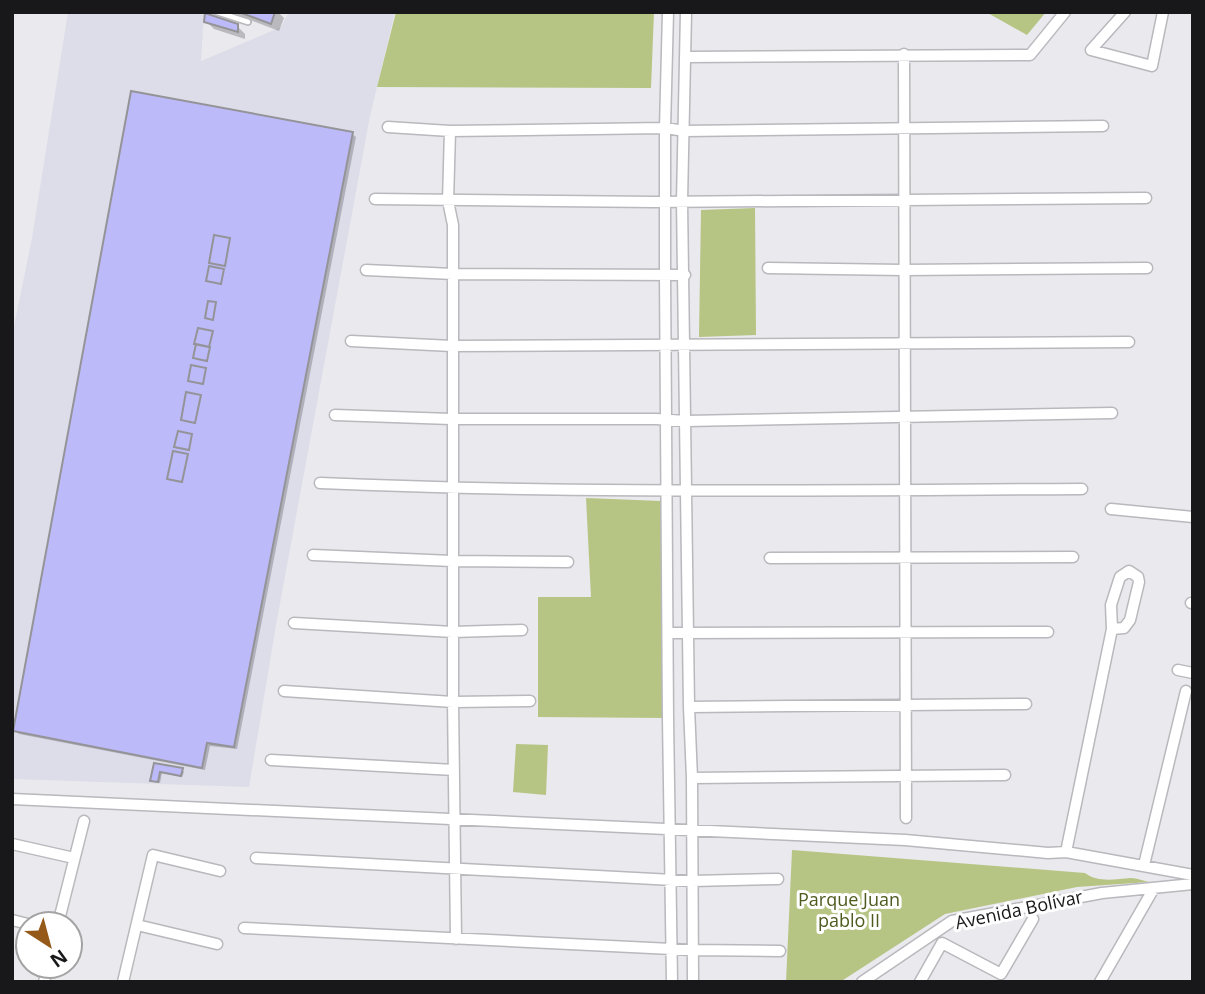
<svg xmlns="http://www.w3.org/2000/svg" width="1205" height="994" font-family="'Open Sans',sans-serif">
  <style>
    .built { fill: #dddde9 }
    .green { fill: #b6c583 }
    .shadow { fill: #0003 }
    .building { fill: #bdbafa; stroke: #949498; stroke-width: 2 }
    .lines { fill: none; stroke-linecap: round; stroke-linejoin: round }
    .lane-casing { stroke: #b8b8bd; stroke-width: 8 }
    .street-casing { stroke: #b8b8bd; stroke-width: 13 }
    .lane { stroke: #fff; stroke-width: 4.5 }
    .street { stroke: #fff; stroke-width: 10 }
    .labels { text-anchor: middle; stroke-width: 6; stroke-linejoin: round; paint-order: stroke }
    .park-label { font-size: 18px; fill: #4e5a1e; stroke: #fff }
    .street-label { font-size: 18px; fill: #18181a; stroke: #fff }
  </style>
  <rect width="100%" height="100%" fill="#e9e9ee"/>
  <path class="built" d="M68,12h136l-3,49 80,-34 8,-15h106l-25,104 -94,509 -27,162 -237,-8v-443l20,-98z"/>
  <path class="green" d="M396,12h258l-3,76 -274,-1z
    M986,12h60l-19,23z
    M755,208l1,127 -57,2 2,-127z
    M586,498l75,3 7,217 -130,-1v-120h53z
    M516,744l32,1 -2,50 -33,-3z
    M792,850l293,23c13,10 31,6 46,5 6,0 13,3 18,4l-72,5 -132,27 -105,68h-54z"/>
  <path class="shadow" d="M229,12h49l6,6 -5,13z
    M206,21l31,5 8,8v5l-31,-10z
    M352,134l4,3 -119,612 -27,-3 -5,24 -186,-36 -4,-4z
    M155,765l27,5 2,2 -2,5 -20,-4 -2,10 -6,-1 -2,-2z"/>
  <path class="building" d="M239,12h36l-4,12z
    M205,13l33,11v8l-34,-10z
    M131,91l222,41 -119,615 -27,-4 -5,25 -189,-37z
    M214,235l16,3 -5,28 -16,-3z
    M209,266l15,3 -3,15 -15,-3z
    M208,301l8,1 -3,18 -8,-2z
    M198,328l15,3 -4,16 -15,-3z
    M196,344l14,3 -3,14 -14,-3z
    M191,365l15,3 -3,16 -15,-3z
    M186,392l15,3 -6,28 -14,-3z
    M178,431l14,3 -3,16 -15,-3z
    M173,451l15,3 -6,28 -15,-3z
    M154,763l29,5 -2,8 -21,-4 -2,10 -8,-1z"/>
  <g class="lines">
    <defs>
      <path id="lane" d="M217,12l31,10"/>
      <path id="street" d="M668,12l-3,116v145l3,445 4,264
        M686,12l-4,189 7,506 3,71 1,204
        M1125,12l-34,38 61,16 11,-54
        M904,54l2,764
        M686,57l344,-2 35,-43
        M388,127l62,4 215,-3 20,3 418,-5
        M450,131l-2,70 5,24v477l3,237
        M375,199l280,3 491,-4
        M768,268l135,2 244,-2
        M366,270l87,4 232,1
        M351,341l101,5 677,-4
        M335,415l116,4h205l30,2 426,-8
        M320,483c254,11 508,7 762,6
        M1111,509l82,8
        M313,555l139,6 116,1
        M770,558l303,-1
        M1191,603h2
        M294,623l159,9 69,-2
        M668,633l380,-1
        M1178,670l15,3
        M284,691l169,11 77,-1
        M689,707l337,-3
        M271,760l183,10
        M692,778l313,-3
        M12,799l893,41 143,13 18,-1 127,23
        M12,844l62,14
        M1066,852l46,-223 -1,-24 9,-28 9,-6 9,6 1,5 -9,38 -6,8 -12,1
        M256,858l436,23 86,-2
        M1144,865l42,-174
        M12,920l16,4
        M58,924l26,-103
        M137,925l80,19
        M244,928l448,22 88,1
        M44,982l4,-16
        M123,982l30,-127 67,16
        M862,982l90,-61 150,-28 91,-9
        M920,982l22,-39 59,31 32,-55
        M1100,982l54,-94"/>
    </defs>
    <use href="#lane" class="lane-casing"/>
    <use href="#street" class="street-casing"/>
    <use href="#lane" class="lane"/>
    <use href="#street" class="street"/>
  </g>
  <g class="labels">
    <g class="park-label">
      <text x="849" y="906">Parque Juan<tspan x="849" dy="21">pablo II</tspan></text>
    </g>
    <g class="street-label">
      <text transform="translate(1019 910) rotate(-12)" y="6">Avenida Bolívar</text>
    </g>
  </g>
  <rect width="1205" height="994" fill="none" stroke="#18181a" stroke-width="28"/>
  <g transform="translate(49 945) rotate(144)"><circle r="33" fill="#ffffff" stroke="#a3a3a3" stroke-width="2"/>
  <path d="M0-5L12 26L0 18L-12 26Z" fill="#955a1a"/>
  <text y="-10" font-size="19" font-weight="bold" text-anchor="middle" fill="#18181a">N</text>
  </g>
</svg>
